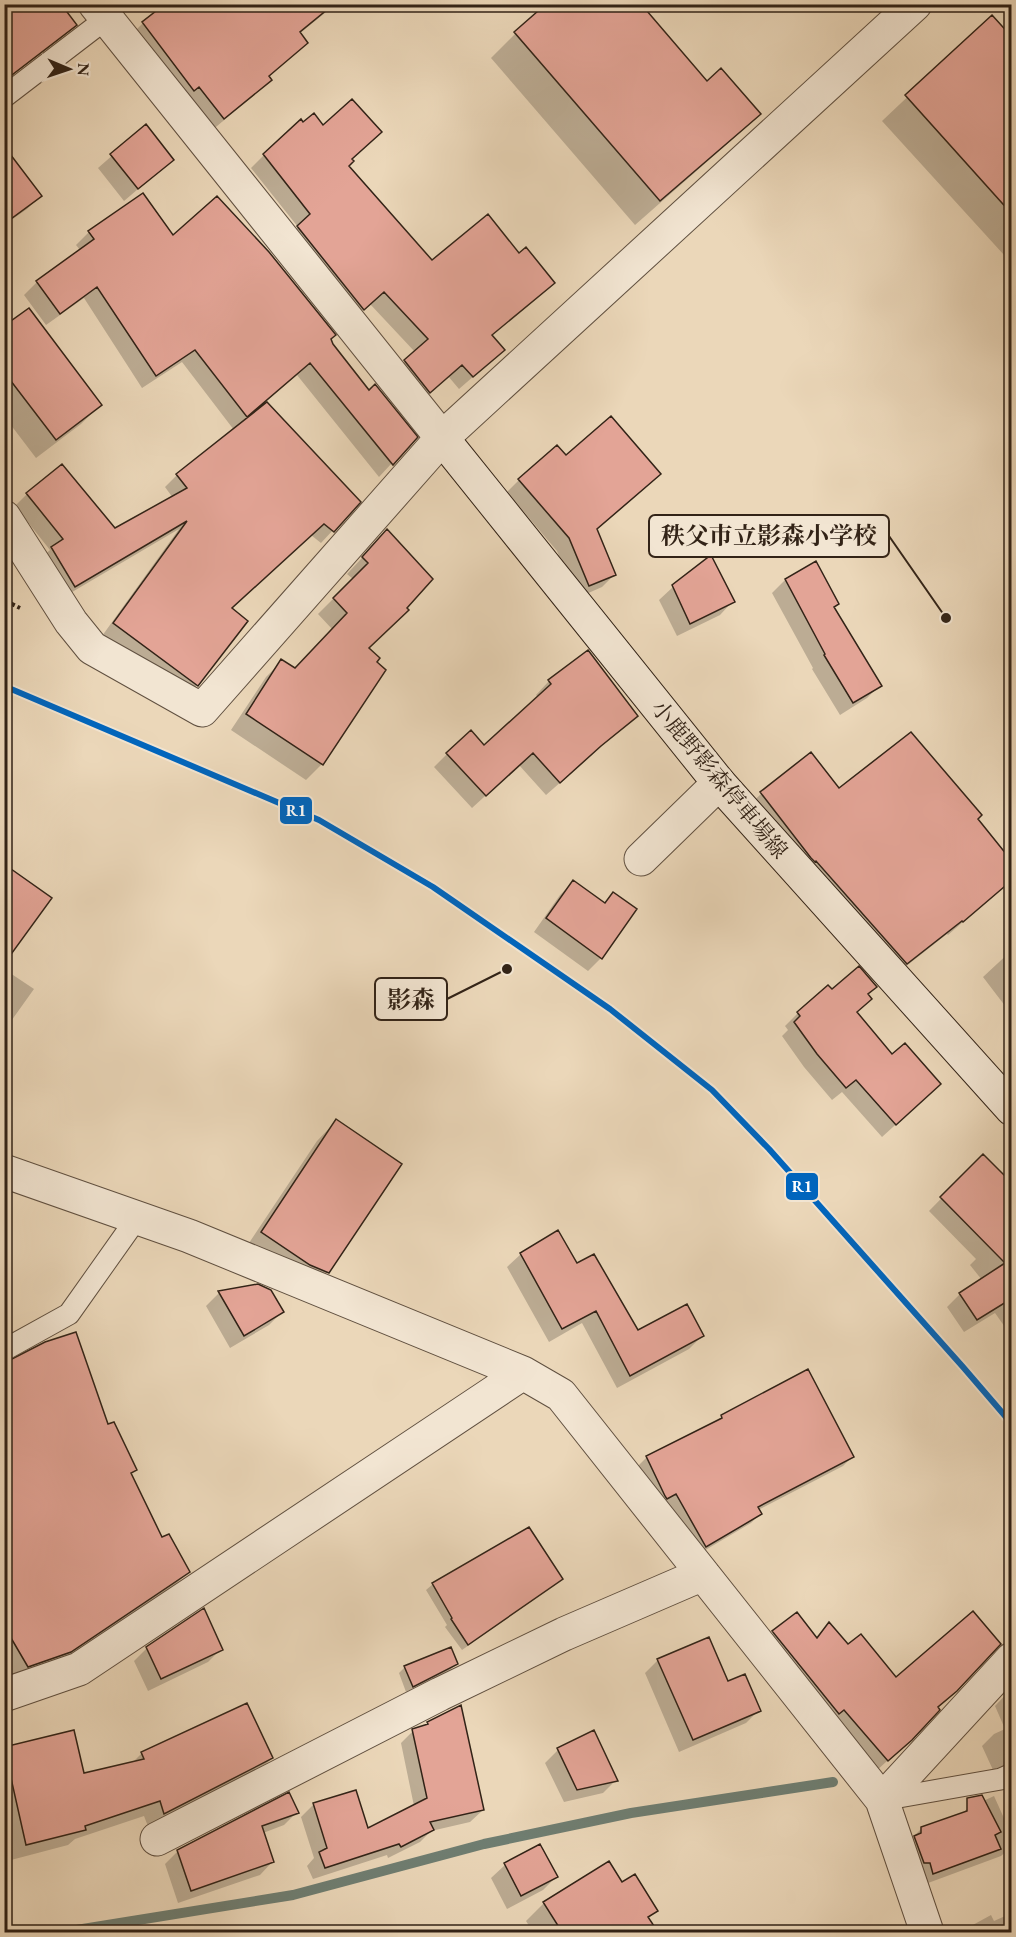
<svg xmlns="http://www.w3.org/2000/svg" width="1016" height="1937" font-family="'EB Garamond','Noto Serif JP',serif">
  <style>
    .shadow { fill: #0003 }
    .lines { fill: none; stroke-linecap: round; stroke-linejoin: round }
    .stream { stroke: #6f7e72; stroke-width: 10 }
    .building { fill: #e3a496; stroke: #322317; stroke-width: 1.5 }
    .lane-casing { stroke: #605040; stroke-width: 23 }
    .street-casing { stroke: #605040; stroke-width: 35 }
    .secondary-casing { stroke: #322317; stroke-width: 35 }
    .path { stroke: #322317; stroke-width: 4; stroke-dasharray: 4.5 3; stroke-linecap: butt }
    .lane { stroke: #f2e5d2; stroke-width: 21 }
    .street { stroke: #f2e5d2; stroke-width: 33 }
    .secondary { stroke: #f2e5d2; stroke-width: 33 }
    .rail-1-casing { stroke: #f2e5d2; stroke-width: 10 }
    .rail-1 { stroke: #0065bd; stroke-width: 6 }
    .labels { text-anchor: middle; stroke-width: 6; stroke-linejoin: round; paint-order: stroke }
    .street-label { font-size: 22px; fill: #322317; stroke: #f2e5d2 }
    .leader { fill: none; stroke: #322317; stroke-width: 2 }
    .callout-dot { fill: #322317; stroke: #f2e5d2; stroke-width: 2 }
    .callout { fill: #f2e5d2; stroke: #322317; stroke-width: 2 }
    .callout-label { font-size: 24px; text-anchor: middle; font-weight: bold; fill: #322317 }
    .line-badge { stroke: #f2e5d2; stroke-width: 2 }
    .badge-label { font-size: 16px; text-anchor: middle; font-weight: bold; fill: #fff }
  </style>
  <rect width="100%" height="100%" fill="#ebd7b9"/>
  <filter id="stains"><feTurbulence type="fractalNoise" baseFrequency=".00333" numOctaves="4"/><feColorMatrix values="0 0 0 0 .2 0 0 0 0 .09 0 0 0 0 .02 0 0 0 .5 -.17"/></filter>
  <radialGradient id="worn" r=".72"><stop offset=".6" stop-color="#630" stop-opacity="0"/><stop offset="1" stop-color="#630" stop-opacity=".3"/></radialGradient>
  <path class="shadow" d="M4,4l71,20 -12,13 -59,45z
    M167,4h169l-37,30 7,9 -38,35 2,2 -18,17 -47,39 -80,-95 18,-18z
    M992,17l20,21v210l-8,7 -122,-134z
    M515,34l244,80 -25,24 -99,87 -144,-167z
    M146,126l26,34 -48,41 -26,-33z
    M4,149l36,47 -13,13 -23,16z
    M264,155l87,4 -4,7 144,170 -1,26 -31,27 -11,-13 -31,29 -25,-31 23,-22 -45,-48 -20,17 -65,-81 13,-13 -47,-59z
    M89,232l84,5 156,102 40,53 47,45 -37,40 -82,-102 -39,33 101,94 -38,41 -10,-8 -80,73 -34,77 -12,12 -83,-61 77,-107 -117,69 -23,-38 11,-10 -35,-44 12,-12 87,36 59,-32 -8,-11 12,-12 57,-45 -52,-68 -40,26 -58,-90 -38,27 -22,-30 13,-13 43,-32 -4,-5z
    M4,328l96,77 -19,19 -45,34 -32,-42z
    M566,457l93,17 -63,56 19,44 -13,13 -25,11 -20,-47 -50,-59 12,-12z
    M387,531l-20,117 -45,116 -16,16 -75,-50 35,-53 16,-16 13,9 37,-41 -14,-15 35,-35 -6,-5z
    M711,557l22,44 -13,14 -43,21 -18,-36 14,-13z
    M815,563l22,41 -4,4 47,77 -13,13 -27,17 -28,-46 1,-1 -41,-75 13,-13z
    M588,652l48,64 -90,79 -27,-30 -47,43 -38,-41 13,-13 37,-7 54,-50 -2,-2 13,-14z
    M810,754l29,36 138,29 35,44v16l-64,56 -1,-1 -56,44 -145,-170 15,-14z
    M573,882l31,21 9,-9 -12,64 -13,13 -54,-39 26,-37z
    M1012,950v65l-29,-38z
    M4,969l30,20 -30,42z
    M875,987l-8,8 -11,18 70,84 -44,40 -40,-45 -10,8 -28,-33 -22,-31 6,-6 -3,-4 13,-13 34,-22z
    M336,1121l-8,151 -20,19 -65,-39 74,-111z
    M983,1156l29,28v13l-6,6 6,6v128l-17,-24 -31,19 -17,-25 13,-13 22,-14 -12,-15 6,-6 -47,-48z
    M558,1233l18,32 61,67 65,4 -13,13 -72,39 -35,-65 -33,19 -42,-75 14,-13z
    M257,1286l25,26 -13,13 -39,23 -24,-42 13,-13z
    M4,1367l103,60 28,43 -5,5 32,64 26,33 -15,15 -119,79 -41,15 -9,-15z
    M722,1416l130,41 -9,9 -85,44 2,4 -9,9 -54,32 -30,-53 -9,4 -20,-40 8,-8 68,-34z
    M561,1579l-6,6 -93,65 -17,-23 2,-2 -21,-35 7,-6z
    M829,1624l19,22 48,33 47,23 -45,49 -23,21 -113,-128 11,-11 42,5z
    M147,1648l74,1 -13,13 -60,29 -14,-30z
    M658,1660l69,23 32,27 -13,13 -67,29 -34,-79z
    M456,1664l-6,6 -44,22 -7,-19 6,-6z
    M1012,1688v74l-19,8 -11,-24 12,-12 11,-5 -10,-23z
    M428,1723l55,87 -13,12 -39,9 -11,11 -32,16 -1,-3 -74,24 -6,-13 7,-8 -13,-41 13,-13 53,26 47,-24 -13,-63 12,-12 11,-4z
    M4,1748l79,27 49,-12 10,-10 130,5 -16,16 -107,55 -5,-13 -69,23 -7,6 -57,15 -7,-28z
    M558,1750l58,30 -13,13 -39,9 -19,-39z
    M994,1796l18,40v10l-11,10 -81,30 -12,-44 13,-13 39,-14 8,-7z
    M297,1812l-13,13 -21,8 10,28 -13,14 -82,28 -13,-39 13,-13z
    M531,1850l25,27 -13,13 -36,19 -16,-31 14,-13z
    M609,1863l13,21 34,27 -8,8 8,13h-123l-7,-11 18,-18z
    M1012,1913v19h-52l31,-17 3,6z"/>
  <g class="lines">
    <path class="stream" d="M64,1932l229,-37 191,-51 147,-31 202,-31"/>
  </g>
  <path class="building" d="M4,4h57l16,21 -73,56z
    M165,4h169l-34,28 8,11 -39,33 3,4 -48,39 -25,-32 -5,4 -52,-69z
    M546,4h95l66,77 14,-13 40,46 -101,87 -146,-169z
    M992,15l19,21v177l-106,-118z
    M352,99l30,33 -30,27 2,2 -5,5 83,94 56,-46 31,39 7,-6 29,36 -63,52 13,15 -32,27 -11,-12 -32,28 -26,-33 24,-21 -44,-47 -20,18 -67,-84 13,-12 -47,-60 38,-35 2,3 11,-9 9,12z
    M146,124l28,36 -36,29 -28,-35z
    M4,146l38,50 -38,28z
    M143,193l30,42 44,-39 52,56 67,83 -5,4 2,5 36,46 6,-6 43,53 -25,28 -83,-102 -63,54 -52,-67 -39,26 -59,-89 -37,27 -24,-33 58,-42 -6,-8z
    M29,308l73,97 -46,35 -52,-68v-46z
    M267,402l94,100 -27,30 -10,-8 -92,84 16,13 -50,65 -85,-63 74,-102 -112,66 -24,-40 12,-8 -37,-46 36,-29 53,64 72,-40 -11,-14z
    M611,416l50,58 -64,55 19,46 -27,11 -20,-48 -51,-59 39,-34 9,10z
    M387,529l46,50 -26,29 2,2 -40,38 11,10 -3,4 9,8 -63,95 -77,-51 35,-55 14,9 52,-55 -14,-15 35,-35 -6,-6z
    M711,555l24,47 -45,22 -18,-39z
    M816,561l23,43 -5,3 48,79 -29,17 -29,-48 1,-1 -40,-75z
    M588,650l50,66 -37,30 -41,37 -27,-30 -47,43 -40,-43 25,-23 13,15 67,-61 -3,-4z
    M911,732l71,83 -4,4 33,41v21l-48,41 -1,-1 -55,43 -91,-103 -1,1 -4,-4 -51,-66 51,-40 28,36z
    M4,864l48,34 -48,66z
    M573,880l32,23 8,-11 24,17 -35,50 -56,-41z
    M859,966l18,21 -9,7 4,5 -15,13 35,42 13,-11 36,41 -45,41 -40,-45 -10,8 -29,-34 -23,-32 6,-6 -3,-4 31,-27 4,4z
    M336,1119l66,45 -73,109 -19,-8 -49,-33z
    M983,1154l28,28v117l-34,21 -18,-27 46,-30 -65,-66z
    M558,1230l19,33 17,-9 44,76 49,-26 17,32 -74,40 -34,-65 -34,18 -42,-76z
    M258,1284l13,6 13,22 -40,24 -26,-45z
    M76,1332l32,92 6,-2 23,48 -6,3 31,64 7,-3 21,38 -119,80 -43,15 -24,-41v-263l41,-21z
    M808,1369l46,88 -96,50 4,7 -56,33 -30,-53 -9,5 -2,-3 -19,-40 76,-38 -1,-3z
    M529,1527l34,52 -95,66 -17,-26 1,-1 -20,-35z
    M204,1608l19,42 -62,29 -15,-32z
    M973,1611l28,33 -44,47 -19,16 2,3 -28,30 -24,21 -44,-51 -5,4 -67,-83 25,-19 20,26 12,-16 19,22 13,-10 35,43z
    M709,1637l19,44 17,-7 16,37 -68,29 -36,-81z
    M451,1647l7,17 -45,23 -9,-21z
    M247,1703l26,55 -109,56 -4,-13 -75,25 1,4 -60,15 -22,-98 70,-17 10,43 60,-14 -3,-7z
    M461,1705l23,105 -54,12 4,8 -33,17 -2,-3 -74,24 -6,-16 8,-4 -14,-45 43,-13 12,38 59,-30 -15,-69 16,-5 -1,-2z
    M594,1730l24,51 -41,9 -20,-42z
    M289,1792l10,21 -37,13 12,36 -83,29 -14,-41z
    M982,1795l19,37 -6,3 6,14 -68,25 -3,-11h-6l-10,-27 7,-3v-6l46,-16v-13z
    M540,1844l18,33 -37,19 -17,-33z
    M609,1861l13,21 13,-8 23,37 -10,6 10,15h-96l-19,-30z"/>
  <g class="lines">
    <defs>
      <path id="lane" d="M4,97l103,-79
        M4,1350l65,-36 68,-96
        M882,1800l119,-21 11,-5"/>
      <path id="street" d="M95,4l347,434
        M4,517l67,105 21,26 110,62 240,-272 473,-434
        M641,859l78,-76
        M4,1171l185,65 334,137 38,22 321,405 45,132
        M4,1695l75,-26 444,-296
        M882,1800l130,-141
        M157,1839l283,-145 124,-60 139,-60"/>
      <path id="secondary" d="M442,438l277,345 293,326"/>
    </defs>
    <use href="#lane" class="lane-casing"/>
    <use href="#street" class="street-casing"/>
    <use href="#secondary" class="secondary-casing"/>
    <path class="path" d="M4,600l16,8"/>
    <use href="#lane" class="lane"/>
    <use href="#street" class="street"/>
    <use href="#secondary" class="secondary"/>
    <defs>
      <path id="rail-1" d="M4,686l315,134 114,67 177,122 102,81 57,59 194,218 49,57"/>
    </defs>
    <use href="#rail-1" class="rail-1-casing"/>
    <use href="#rail-1" class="rail-1"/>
  </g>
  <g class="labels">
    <g class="street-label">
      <text transform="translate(720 779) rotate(50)" y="8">小鹿野影森停車場線</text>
    </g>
  </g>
  <path class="leader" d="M946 618L889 536M507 969L447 999"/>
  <g class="callout-dot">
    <circle cx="946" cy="618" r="6"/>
    <circle cx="507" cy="969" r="6"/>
  </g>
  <g class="callout">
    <rect x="649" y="515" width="240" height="42" rx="6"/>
    <rect x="375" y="978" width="72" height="42" rx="6"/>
  </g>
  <g class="callout-label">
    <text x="769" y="544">秩父市立影森小学校</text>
    <text x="411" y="1008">影森</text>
  </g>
  <g class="line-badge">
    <rect x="279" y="796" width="34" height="29" rx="6" fill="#0065bd"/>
    <rect x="785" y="1172" width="34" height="29" rx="6" fill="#0065bd"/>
  </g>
  <g class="badge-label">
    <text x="296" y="816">R1</text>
    <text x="802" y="1192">R1</text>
  </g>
  <rect width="1016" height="1937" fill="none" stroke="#ebd7b9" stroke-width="24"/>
  <rect x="6" y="6" width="1004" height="1925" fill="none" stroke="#322317" stroke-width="3"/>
  <rect x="12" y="12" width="992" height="1913" fill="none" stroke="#322317" stroke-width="1.5"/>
  <g transform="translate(69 69) rotate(92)" stroke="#f2e5d2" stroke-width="4.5" paint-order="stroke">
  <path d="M0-4.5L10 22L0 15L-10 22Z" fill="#322317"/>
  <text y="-9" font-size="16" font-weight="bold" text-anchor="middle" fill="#322317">N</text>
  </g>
  <rect width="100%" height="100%" filter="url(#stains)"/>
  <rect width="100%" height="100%" fill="url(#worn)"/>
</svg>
